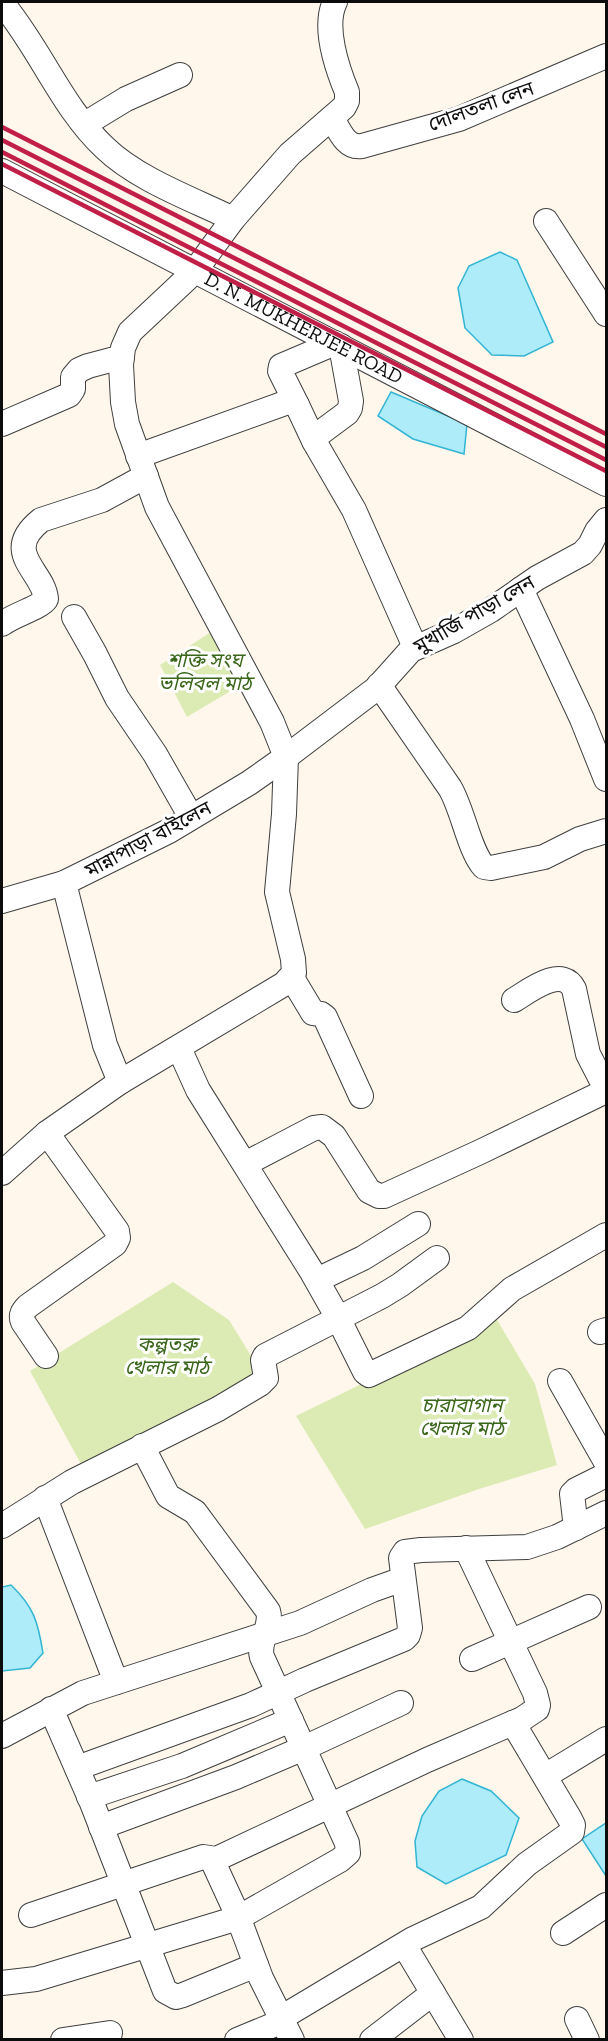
<svg xmlns="http://www.w3.org/2000/svg" width="608" height="2041" font-family="'Zilla Slab','Noto Sans Bengali',serif">
  <style>
    .green { fill: #dcebb4 }
    .water { fill: #aeecf9; stroke: #32b4d3; stroke-width: 1.5 }
    .lines { fill: none; stroke-linecap: round; stroke-linejoin: round }
    .minor-casing { stroke: #3f3f3f; stroke-width: 26 }
    .minor { stroke: #fff; stroke-width: 24 }
    .rail { stroke: #c21f48; stroke-width: 4.5 }
    .labels { text-anchor: middle; stroke-width: 6; stroke-linejoin: round; paint-order: stroke }
    .street-label { font-size: 20px; fill: #0c0c0c; stroke: #fff }
    .park-label { font-size: 20px; font-style: italic; fill: #3a661a; stroke: #fff }
  </style>
  <rect width="100%" height="100%" fill="#fff7eb"/>
  <path class="green" d="M214,630l35,50 -62,37 -27,-52z
    M173,1282l56,38 34,55 -138,71 -44,18 -51,-93z
    M496,1318l39,66 22,81 -78,24 -114,40 -69,-113z"/>
  <path class="water" d="M500,252l17,8 36,82 -29,14 -32,-1 -27,-27 -7,-40 11,-22z
    M391,392l76,32 -3,30 -51,-15 -35,-23z
    M11,1585c23,22 27,37 32,68l-13,15 -28,3v-84z
    M462,1779l29,12 28,27 -13,37 -60,29 -29,-17 -2,-26 7,-25 17,-25z
    M606,1823v53l-24,-37z"/>
  <g class="lines">
    <defs>
      <g id="minor">
        <path d="M2,3c38,45 60,105 103,145 32,31 87,51 128,71"/>
        <path d="M332,118c7,12 14,31 30,28l97,-27 147,-63"/>
        <path d="M85,124l41,-25 54,-24"/>
        <path id="s1" d="M2,171l604,313"/>
        <path d="M546,221l60,93"/>
        <path d="M341,346l10,55 -1,7 -3,5 -31,23 -2,5 40,69 61,137"/>
        <path d="M297,405l-17,-34 1,-5 54,-23"/>
        <path d="M2,424l67,-29 4,-6v-12l6,-7 9,-4 34,-9"/>
        <path d="M138,456l150,-54 9,3 17,36"/>
        <path d="M521,589l61,130 24,60"/>
        <path d="M74,617l21,37 22,44 38,56 36,63"/>
        <path d="M2,624c11,-9 38,-16 44,-25 -2,-28 -46,-46 -5,-79l61,-20 44,-24"/>
        <path d="M379,685l71,103c13,22 19,62 34,79l7,1 53,-11 36,-18 26,-8"/>
        <path d="M64,883l41,162 15,37"/>
        <path d="M2,901l62,-18 105,-52 80,-48 37,-26 91,-69 34,-38 43,-19 37,-21 46,-32 46,-25 7,-8 7,-14 9,-11"/>
        <path d="M292,978l21,35 8,1 4,3 36,79"/>
        <path d="M514,1000c15,-9 48,-35 60,-11l14,65 18,35"/>
        <path d="M179,1048l19,42 114,182 26,46 27,54 4,3 99,-47 44,-39 94,-54"/>
        <path d="M245,1164l69,-36 8,-1 12,9 35,55 10,5h5l96,-44 126,-61"/>
        <path d="M2,1173l45,-40 73,-51 164,-98 10,-11 -1,-14 -16,-67 7,-78 2,-57 -14,-35 -115,-215 -30,-83 -4,-22 -2,-37 2,-17 7,-16 65,-61 38,-52 57,-65 54,-47 3,-6v-9c-10,-24 -24,-66 -12,-90"/>
        <path d="M317,1280l46,-22 55,-34"/>
        <path d="M600,1332l6,-2"/>
        <path d="M46,1356l-23,-34c-3,-7 0,-11 5,-16l87,-62 3,-6 -1,-7 -70,-98"/>
        <path d="M560,1381l46,81"/>
        <path d="M45,1498l71,184"/>
        <path d="M2,1526l70,-44 146,-73 42,-25 6,-6 -3,-18 2,-4 117,-60 18,-11 37,-27"/>
        <path d="M576,1528l-4,-34 4,-4 30,-15"/>
        <path d="M472,1659l117,-52"/>
        <path d="M51,1709l41,94 73,188 11,6 7,-2 73,-30"/>
        <path d="M2,1736l81,-43 217,-70 72,-33 31,-11"/>
        <path d="M77,1768l174,-63 54,-25 99,-41 4,-4 2,-7 -9,-70 4,-6 16,-2 106,-3 30,-10 49,-24"/>
        <path d="M545,1776l61,-37"/>
        <path d="M89,1797l93,-31 109,-46"/>
        <path d="M101,1827l135,-50 68,-29 97,-45"/>
        <path d="M212,1861l215,-101 95,-41 15,-10 1,-4 -3,-12 -69,-145"/>
        <path d="M31,1915l172,-58 7,1 4,6 23,50 24,64 31,62"/>
        <path d="M563,1933l43,-28"/>
        <path d="M404,1945l57,95"/>
        <path d="M2,1983l34,-4 202,-61 102,-58 8,-7 -1,-10 -85,-186c-5,-17 11,-29 6,-46l-73,-99 -27,-16 -26,-50"/>
        <path d="M281,2018l132,-79 68,-32 46,-43 45,-32 1,-7 -3,-6 -57,-96"/>
        <path d="M577,2019l10,21"/>
        <path d="M63,2040l47,-7"/>
        <path d="M237,2040l46,-19"/>
        <path d="M372,2040l61,-47"/>
      </g>
    </defs>
    <use href="#minor" class="minor-casing"/>
    <use href="#minor" class="minor"/>
    <path class="rail" d="M2,127l604,307
      M2,140l604,307
      M2,152l604,308
      M2,164l604,307"/>
  </g>
  <g class="labels">
    <g class="street-label">
      <text transform="translate(481 106) rotate(-20)" y="7">দোলতলা লেন</text>
      <text dy="7" stroke="none"><textPath href="#s1" startOffset="340">D. N. MUKHERJEE ROAD</textPath></text>
      <text transform="translate(474 614) rotate(-30)" y="7">মুখার্জি পাড়া লেন</text>
      <text transform="translate(148 839) rotate(-28)" y="7">মান্নাপাড়া বাইলেন</text>
    </g>
    <g class="park-label">
      <text x="205" y="667">শক্তি সংঘ<tspan x="205" dy="23">ভলিবল মাঠ</tspan></text>
      <text x="167" y="1351">কল্পতরু<tspan x="167" dy="23">খেলার মাঠ</tspan></text>
      <text x="462" y="1412">চারাবাগান<tspan x="462" dy="23">খেলার মাঠ</tspan></text>
    </g>
  </g>
  <rect width="608" height="2041" fill="none" stroke="#0c0c0c" stroke-width="6"/>
</svg>
